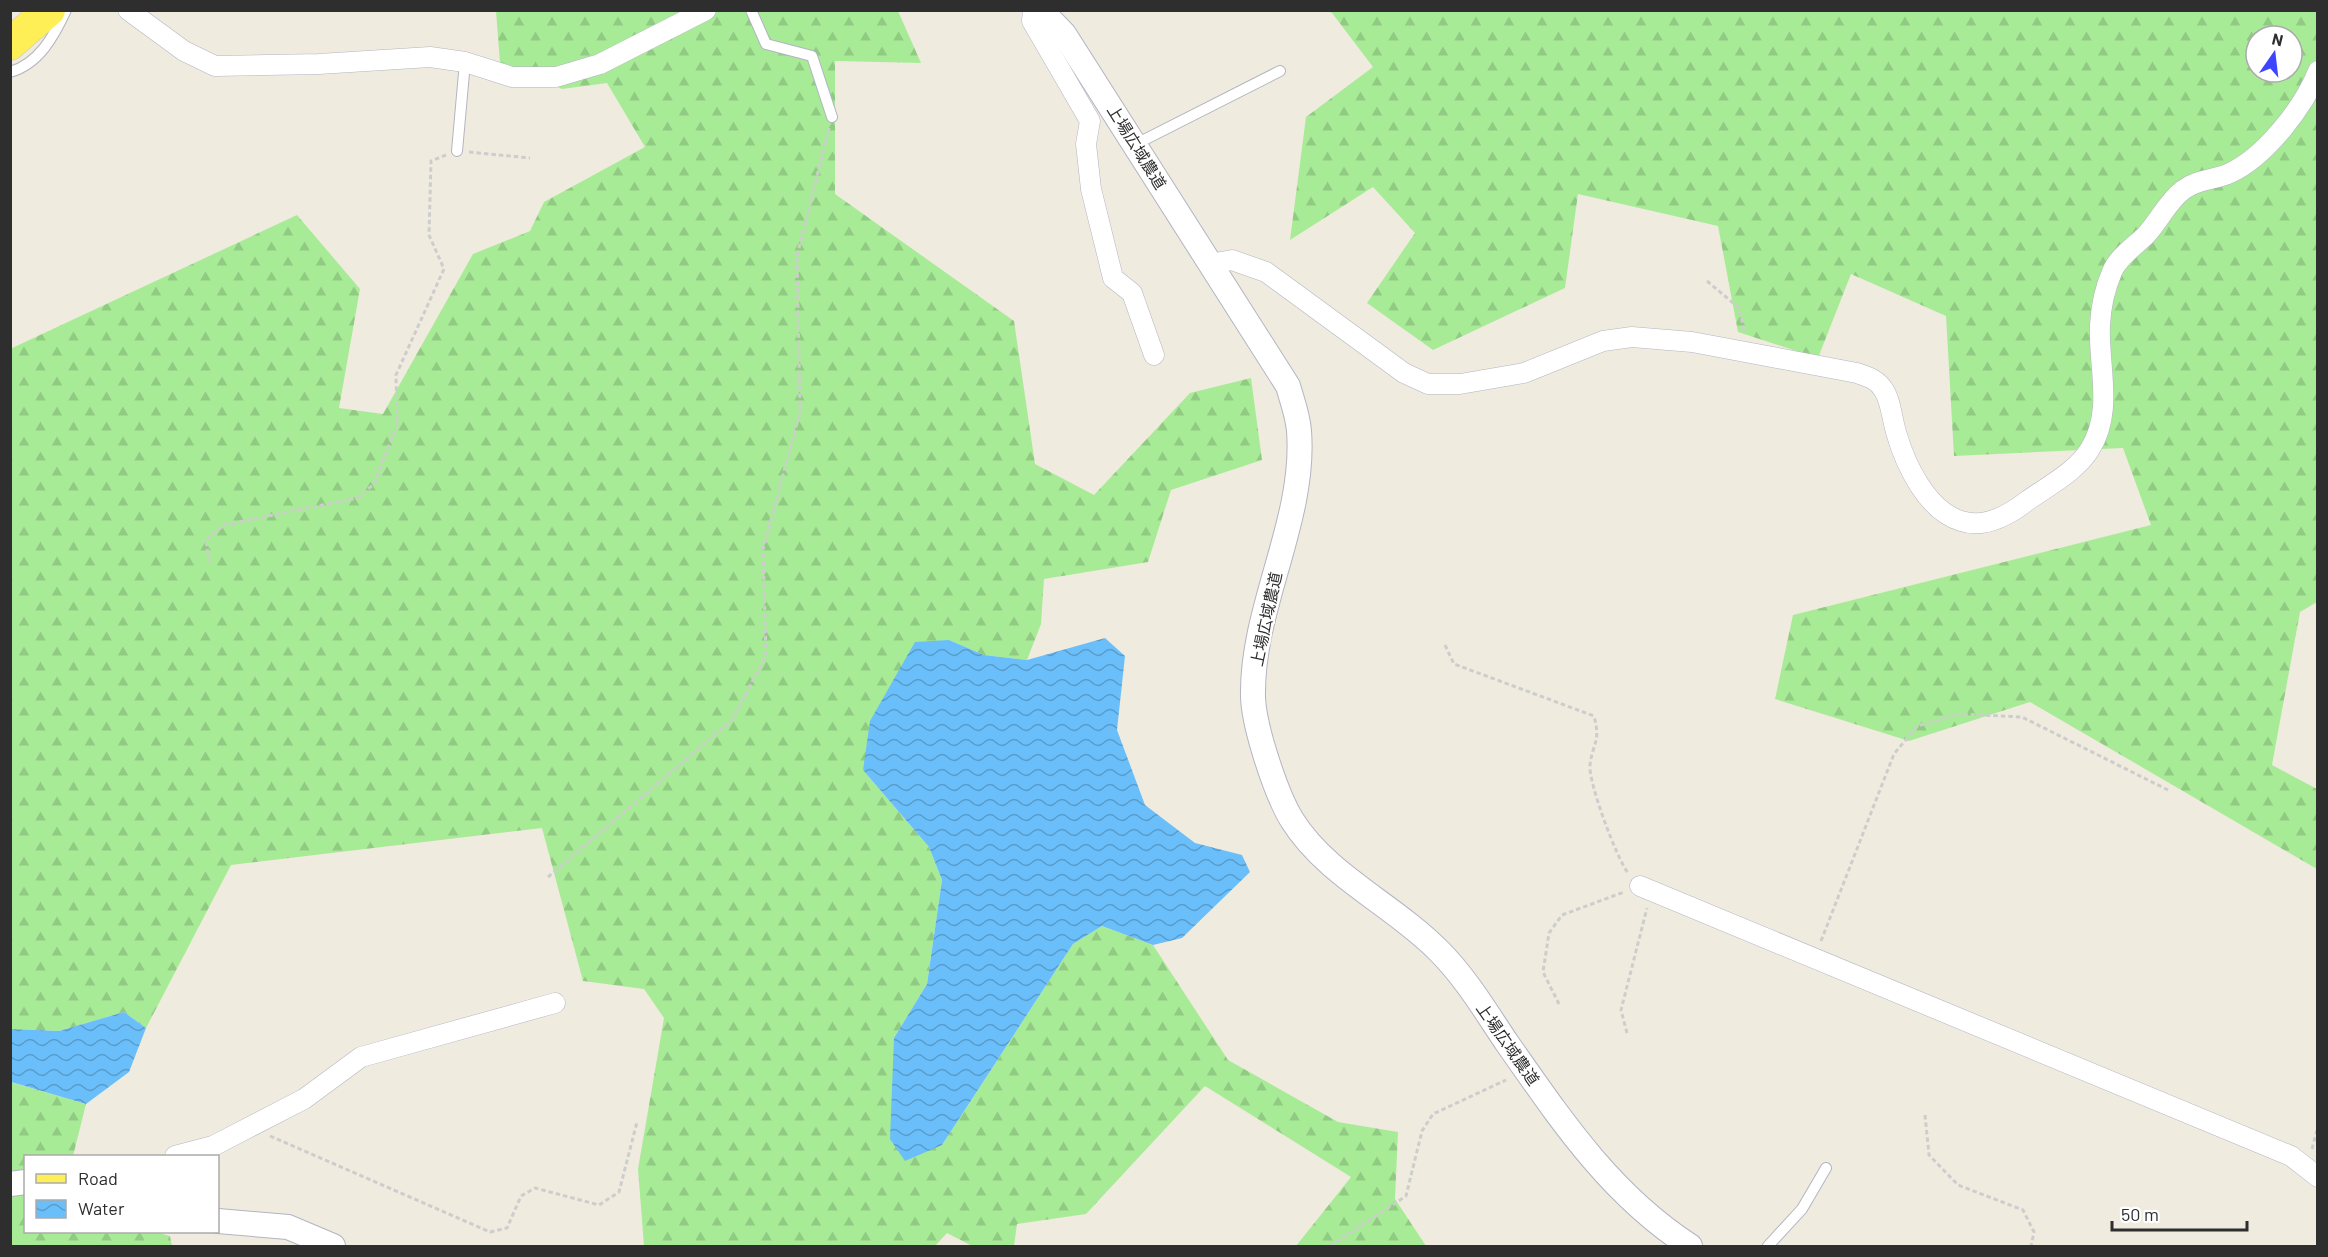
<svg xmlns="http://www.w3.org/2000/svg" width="2328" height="1257" font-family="Barlow,'Noto Sans JP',sans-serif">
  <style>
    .forest { fill: url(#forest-firs); fill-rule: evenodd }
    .water { fill: url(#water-waves) }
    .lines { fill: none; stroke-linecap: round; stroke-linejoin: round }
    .service-casing { stroke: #b3b4c2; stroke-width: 12 }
    .minor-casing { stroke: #b3b4c2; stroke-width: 21 }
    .tertiary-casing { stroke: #b3b4c2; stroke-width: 26 }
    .primary-casing { stroke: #cdcdcd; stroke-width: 33 }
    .path { stroke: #cdcdcd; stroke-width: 3; stroke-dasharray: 4.5 3; stroke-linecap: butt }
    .service { stroke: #fff; stroke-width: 10 }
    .minor { stroke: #fff; stroke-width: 20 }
    .tertiary { stroke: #fff; stroke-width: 24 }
    .primary { stroke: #feef56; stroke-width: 32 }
    .labels { text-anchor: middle; stroke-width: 4.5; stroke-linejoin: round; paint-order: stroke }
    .street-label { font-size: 16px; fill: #2e2e2e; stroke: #fff }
  </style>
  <defs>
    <pattern id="forest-firs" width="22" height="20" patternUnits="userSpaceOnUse" patternTransform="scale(1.5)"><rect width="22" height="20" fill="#a8eb97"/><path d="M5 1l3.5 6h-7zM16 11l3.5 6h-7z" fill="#91ca82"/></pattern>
    <pattern id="water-waves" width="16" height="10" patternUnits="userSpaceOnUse" patternTransform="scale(1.5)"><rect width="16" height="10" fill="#6abffa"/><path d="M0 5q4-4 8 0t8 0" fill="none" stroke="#589ccb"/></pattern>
  </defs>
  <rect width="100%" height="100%" fill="#f0ebdf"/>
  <path class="forest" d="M496,11h402l23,52 -86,-2v133l179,127 21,143 59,31 96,-102 61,-15 11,82 -91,30 -23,72 -104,17 -3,45 -14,36 -43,-5 -35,-15 -86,130 66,77 13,33 -15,104 -33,54 48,107 131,-201 29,-18 51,19 75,115 110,62 60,10 -3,67 31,47h-130l55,-69 -146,-91 -119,128 -69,10 -3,22h-42l-25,-13 -12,13h-291l-6,-77 26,-151 -20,-29 -61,-8 -41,-153 -311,37 -85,163 -22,-16 -65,19 -48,-2 -1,-680 287,-134 63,74 -21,119 44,6 90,-160 57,-23 14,-29 101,-55 -38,-64 -45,6 -62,-26z
    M1327,11h990v591l-17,10 -28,153 45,24v80l-287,-167 -121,39 -134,-42 18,-84 358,-90 -28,-77 -169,8 -8,-140 -95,-42 -33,84 -80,-26 -20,-106 -140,-32 -13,94 -132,62 -66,-47 48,-70 -42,-46 -83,53 16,-123 67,-50 -41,-54zM2256,36h36v36h-36z
    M10,1082l76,22 -13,52h-47v76h129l15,4 2,10h-161z"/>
  <path class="water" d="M1105,638l20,18 -8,74 28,75 50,38 47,12 8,17 -68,66 -29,7 -51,-19 -29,18 -131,201 -37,16 -15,-22 4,-101 33,-54 15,-104 -13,-33 -66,-77 7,-49 45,-79 34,-2 35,15 43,5z
    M124,1012l22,16 -17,44 -43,32 -75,-22v-53l48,2z"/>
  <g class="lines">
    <defs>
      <path id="service" d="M751,10l15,34 46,12 20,61
        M10,72c29,-8 44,-36 56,-62
        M1136,144l144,-73
        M457,151l8,-89
        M1768,1246l34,-37 24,-41"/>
      <path id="minor" d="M128,10l56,41 31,15 104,-2 111,-7 35,5 47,15h44l44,-13 106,-54
        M1033,10l-1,11 58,100 -4,23 5,45 22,89 19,15 22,62
        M1210,264l22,-4 34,12 138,101 24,11h32l64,-11 79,-32 29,-4 60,5 165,31c10,4 20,6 26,16 8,11 9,30 13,43 9,32 31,79 65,89 24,8 48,-6 66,-20 21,-15 50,-30 63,-52 24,-38 8,-83 10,-124 1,-19 5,-37 12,-53 5,-14 24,-27 34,-37 13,-14 22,-34 37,-45 14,-11 32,-10 47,-17 35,-16 74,-66 88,-102
        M1640,886l651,270 27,21
        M175,1156l38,-10 91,-47 57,-42 194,-54"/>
      <path id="tertiary" d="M1041,10l23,24 224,352c4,14 10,30 11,45 7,89 -48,177 -46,266 1,30 23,97 39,123 35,56 102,85 147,131 27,27 47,61 68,92 54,77 103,151 183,203
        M10,1184l16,-2
        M218,1221l70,6 45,19"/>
      <path id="primary" d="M10,44l39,-34"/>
    </defs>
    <use href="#service" class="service-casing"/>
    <use href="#minor" class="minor-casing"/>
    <use href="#tertiary" class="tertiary-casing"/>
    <use href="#primary" class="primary-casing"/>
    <path class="path" d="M469,152l61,6
      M1707,281l32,27 6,26
      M209,561l-3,-21 18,-15 133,-27 17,-14 23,-59 -1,-50 48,-106 -15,-34 2,-74 15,-6
      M1445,645l9,19 140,52c7,27 -1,25 -4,49 -2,17 27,94 38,108
      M548,877l184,-157 34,-64 -3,-107 37,-137 -3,-156 32,-128
      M1821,941l73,-187 23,-28 43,-12 62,3 148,74
      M1559,1004l-16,-32 6,-39 13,-18 62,-23
      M1627,1033l-6,-23 26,-102
      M1925,1115l4,40 29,30 65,25 11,22 -3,14
      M270,1136l220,96 17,-4 14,-32 14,-8 64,17 20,-13 18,-70
      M2312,1149l6,-23
      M1330,1246l76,-50 16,-65 11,-17 73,-34"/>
    <use href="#service" class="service"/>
    <use href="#minor" class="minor"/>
    <use href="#tertiary" class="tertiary"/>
    <use href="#primary" class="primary"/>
  </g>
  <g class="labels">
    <g class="street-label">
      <text transform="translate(1137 147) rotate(58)" y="6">上場広域農道</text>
      <text transform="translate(1266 619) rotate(-78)" y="6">上場広域農道</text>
      <text transform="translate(1508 1044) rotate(55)" y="6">上場広域農道</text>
    </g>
  </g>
  <rect width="2328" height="1257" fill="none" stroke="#2e2e2e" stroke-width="24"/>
  <rect x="24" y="1155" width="195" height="78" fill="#ffffff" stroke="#ababab" stroke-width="1.5"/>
  <rect x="36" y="1174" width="30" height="9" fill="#feef56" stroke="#ababab" stroke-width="1.5"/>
  <text x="78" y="1185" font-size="18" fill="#2e2e2e">Road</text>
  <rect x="36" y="1200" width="30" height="18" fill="url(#water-waves)" stroke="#ababab" stroke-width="1.5"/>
  <text x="78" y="1215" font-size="18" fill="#2e2e2e">Water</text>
  <g transform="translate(2274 54) rotate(14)"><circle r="28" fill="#ffffff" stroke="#ababab" stroke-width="1.5"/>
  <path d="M0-4.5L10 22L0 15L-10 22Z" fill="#3d45ff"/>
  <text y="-9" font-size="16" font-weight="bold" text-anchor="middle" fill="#2e2e2e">N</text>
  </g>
  <path d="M2112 1221v9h135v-9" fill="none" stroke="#2e2e2e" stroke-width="3"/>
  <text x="2121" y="1221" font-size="18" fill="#2e2e2e" stroke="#ffffff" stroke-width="4.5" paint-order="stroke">50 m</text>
</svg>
